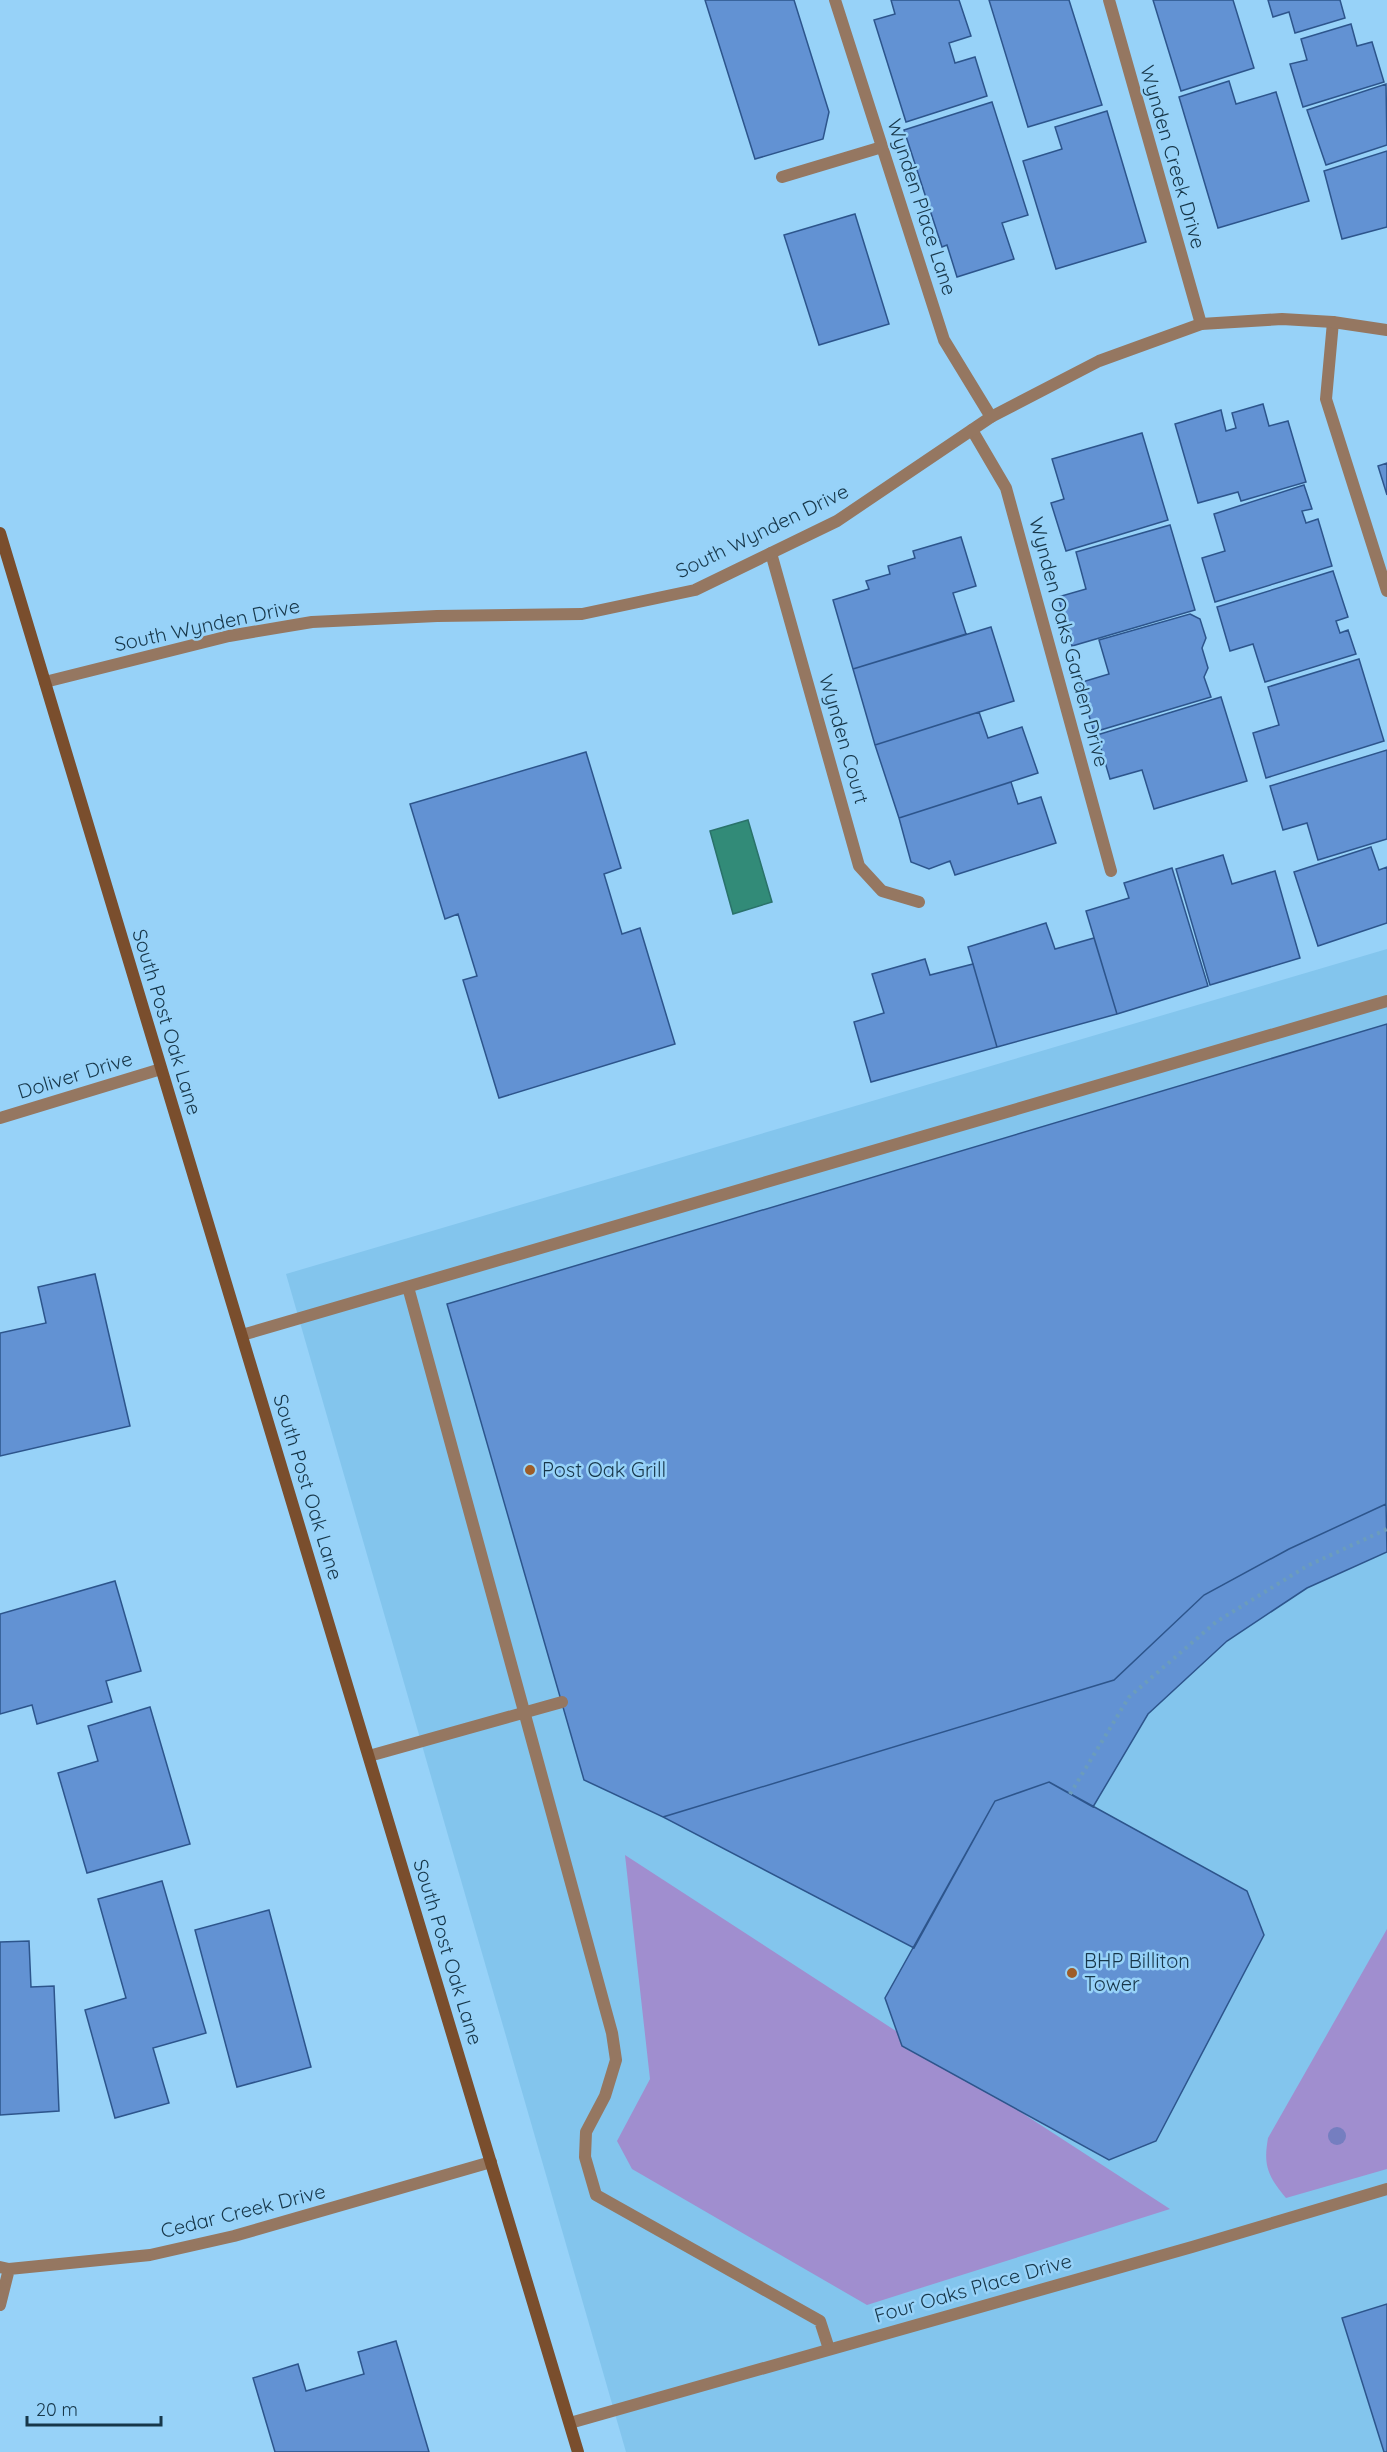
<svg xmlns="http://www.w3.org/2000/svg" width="1387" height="2452" font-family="Quicksand,sans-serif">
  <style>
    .built { fill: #83c5ed }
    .green { fill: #a08ecf }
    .water { fill: #328b78; stroke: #2a726a; stroke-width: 1.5 }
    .building { fill: #6292d3; stroke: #2d558c; stroke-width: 1.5 }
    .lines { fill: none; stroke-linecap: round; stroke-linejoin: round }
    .path { stroke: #6b9cbc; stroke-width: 4; stroke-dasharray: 3 4.5; stroke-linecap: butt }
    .service { stroke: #957761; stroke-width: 12 }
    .minor { stroke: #957761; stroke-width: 12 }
    .secondary { stroke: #7a4e2d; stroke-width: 12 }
    .tree { fill: #757ec0 }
    .poi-dot { fill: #9e5d28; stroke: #97d2f8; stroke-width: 2 }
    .labels { text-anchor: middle; stroke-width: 5; stroke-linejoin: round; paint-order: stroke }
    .street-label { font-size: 20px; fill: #17374a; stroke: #97d2f8 }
    .poi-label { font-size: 20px; fill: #17374a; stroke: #97d2f8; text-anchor: start }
  </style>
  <rect width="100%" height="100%" fill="#97d2f8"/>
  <path class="built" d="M1387,949v1503h-761l-340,-1178z"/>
  <path class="green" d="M625,1855l545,354 -303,96 -235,-136 -15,-28 33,-62z
    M1387,1929v240l-101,29c-18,-22 -23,-32 -18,-60z"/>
  <path class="water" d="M748,820l24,82 -39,12 -23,-83z"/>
  <path class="building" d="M705,0h89l35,112 -6,27 -68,20z
    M891,0h68l12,36 -22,7 6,20 20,-6 12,39 -81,26 -32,-102 21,-6z
    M989,0h80l33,105 -74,22z
    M1153,0h80l21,68 -73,23z
    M1268,0h72l5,18 -50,15 -6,-21 -16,5z
    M1351,24l6,22 15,-4 12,40 -81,25 -13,-43 17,-4 -6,-21z
    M1229,81l7,23 40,-12 33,109 -91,27 -39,-131z
    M1386,84l1,61 -61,20 -19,-55z
    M992,102l36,113 -26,8 12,36 -57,18 -10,-32 -5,2 -38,-117z
    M1107,111l39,131 -90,27 -33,-108 39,-12 -7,-22z
    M1387,151v76l-45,12 -18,-68z
    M855,214l34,110 -70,21 -35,-110z
    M1263,404l6,22 19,-5 18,61 -65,19 -3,-9 -40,11 -23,-79 46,-14 5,21 10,-3 -4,-15z
    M1142,433l26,87 -102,31 -15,-48 13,-4 -12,-40z
    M1387,463v32l-9,-29z
    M1304,485l8,24 -10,2 4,12 12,-4 14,47 -117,36 -13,-44 23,-7 -11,-37z
    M1170,525l25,85 -123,36 -14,-49 28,-8 -10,-37z
    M961,537l15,49 -23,7 13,41 -113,35 -20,-69 36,-11 -3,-8 24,-7 -2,-8 27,-8 -2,-7z
    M1333,571l15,46 -12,4 4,12 8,-3 8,24 -91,28 -12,-38 -23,7 -13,-44z
    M1190,614l10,5 6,19 -4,10 6,20 -4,9 7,20 -117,35 -15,-49 30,-9 -10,-34z
    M991,627l23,74 -139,44 -22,-76z
    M1359,659l25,82 -118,37 -13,-45 26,-8 -11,-38z
    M1221,697l26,84 -93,28 -12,-39 -32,9 -13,-44z
    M979,712l9,26 34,-11 16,46 -139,45 -24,-73z
    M1387,750v89l-69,21 -11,-37 -24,7 -13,-44z
    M586,752l35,116 -17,6 18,60 18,-6 35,116 -176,54 -36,-118 14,-4 -19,-62 -13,5 -35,-115z
    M1011,782l7,22 23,-7 15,46 -101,32 -5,-14 -21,8 -18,-7 -12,-44z
    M1371,847l8,23 8,-3v56l-69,23 -24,-74z
    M1223,855l9,29 43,-13 25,87 -90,27 -34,-116z
    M1172,868l36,118 -91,28 -31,-103 43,-13 -5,-15z
    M1046,923l9,26 39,-11 23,76 -120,33 -29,-100z
    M925,959l5,16 43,-11 24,83 -126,35 -17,-60 30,-9 -12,-39z
    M1387,1024l-1,480 -97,45 -85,46 -90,85 -451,137 -79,-37 -137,-476z
    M95,1274l35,152 -130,30v-123l46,-10 -8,-36z
    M1386,1504l1,48 -80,36 -80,53 -79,73 -55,93 -44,-25 -54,19 -81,147 -251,-131 451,-137 90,-85 85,-46z
    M115,1581l26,90 -35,10 6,21 -75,22 -5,-19 -32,9v-100z
    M150,1707l40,137 -103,29 -29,-100 40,-12 -10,-35z
    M1049,1782l198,109 17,44 -108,206 -47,19 -207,-114 -17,-48 110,-197z
    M162,1881l44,152 -53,15 16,55 -54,15 -30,-108 41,-12 -28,-99z
    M269,1910l42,157 -74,20 -42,-157z
    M29,1941l2,46 23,-1 5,125 -59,4v-173z
    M1387,2304v148h-3l-42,-134z
    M396,2341l33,111h-154l-22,-74 45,-14 8,27 58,-17 -6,-22z"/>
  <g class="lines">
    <path class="path" d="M1070,1794l59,-97 87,-75 91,-56 80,-37"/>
    <path class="service" d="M835,0l109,340 47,77
      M1109,0l92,324
      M782,177l100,-30
      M1333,322l-7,77 61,192
      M972,430l34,58 105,383
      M771,553l88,313 23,25 37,11
      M408,1287l204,746 4,27 -11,36 -19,36 -1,25 11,38 224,126 9,28
      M242,1335l1145,-334
      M369,1756l193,-54"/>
    <path class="minor" d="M45,682l184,-46 83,-14 125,-6 145,-2 113,-24 142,-69 154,-104 108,-56 102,-37 81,-5 51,3 54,8
      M0,1118l161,-49
      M0,2267l9,2 141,-14 84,-19 257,-74
      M0,2305l9,-36
      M570,2423l622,-176 195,-58"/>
    <path class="secondary" d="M0,533l578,1919"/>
  </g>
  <circle class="tree" cx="1337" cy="2136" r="9"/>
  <g class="poi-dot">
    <circle cx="530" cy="1470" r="6"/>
    <circle cx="1072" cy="1973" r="6"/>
  </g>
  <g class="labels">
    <g class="street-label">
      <text transform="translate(1173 157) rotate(74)" y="7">Wynden Creek Drive</text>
      <text transform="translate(922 207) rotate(72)" y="7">Wynden Place Lane</text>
      <text transform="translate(762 531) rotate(-26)" y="7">South Wynden Drive</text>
      <text transform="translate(207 625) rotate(-12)" y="7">South Wynden Drive</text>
      <text transform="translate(1069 642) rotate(75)" y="7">Wynden Oaks Garden Drive</text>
      <text transform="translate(844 739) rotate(74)" y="7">Wynden Court</text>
      <text transform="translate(167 1022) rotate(73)" y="7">South Post Oak Lane</text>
      <text transform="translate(75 1075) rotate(-17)" y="7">Doliver Drive</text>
      <text transform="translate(308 1487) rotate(73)" y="7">South Post Oak Lane</text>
      <text transform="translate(448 1952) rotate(73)" y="7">South Post Oak Lane</text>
      <text transform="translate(243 2211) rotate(-14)" y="7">Cedar Creek Drive</text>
      <text transform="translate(973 2288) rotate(-16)" y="7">Four Oaks Place Drive</text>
    </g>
    <g class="poi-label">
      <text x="542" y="1477">Post Oak Grill</text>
      <text x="1084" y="1968">BHP Billiton<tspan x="1084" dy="23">Tower</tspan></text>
    </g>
  </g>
  <path d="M27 2416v9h134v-9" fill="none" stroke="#17374a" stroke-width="3"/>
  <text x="36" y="2416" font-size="18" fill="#17374a" stroke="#97d2f8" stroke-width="4.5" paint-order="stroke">20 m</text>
</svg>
